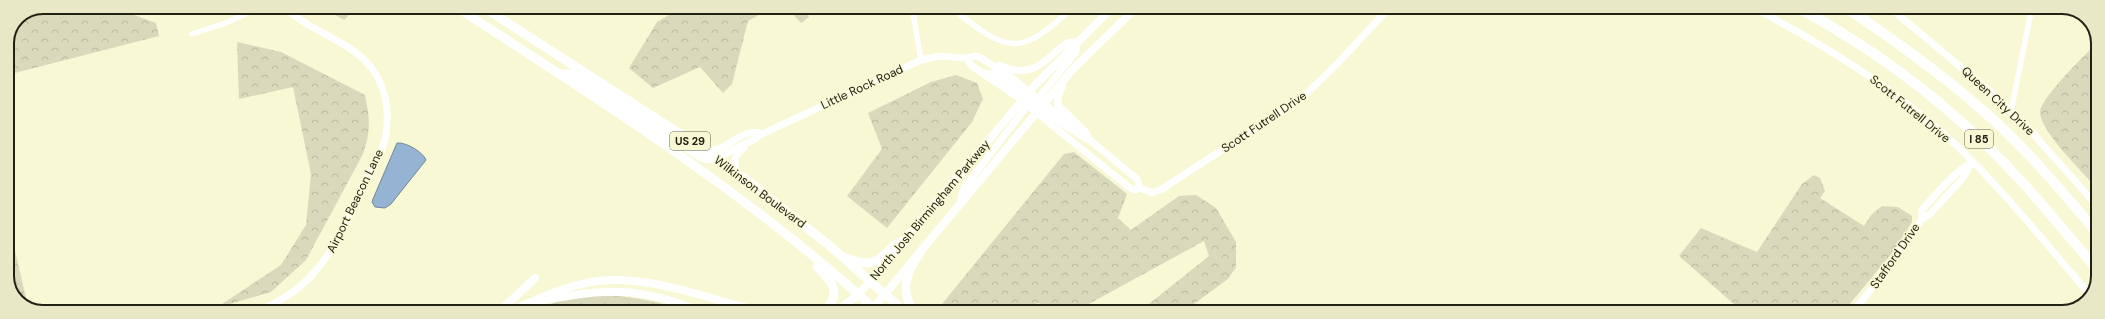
<svg xmlns="http://www.w3.org/2000/svg" width="2105" height="319" font-family="'DM Sans',sans-serif">
  <style>
    .grass { fill: url(#grass-tufts) }
    .forest { fill: url(#forest-crowns) }
    .water { fill: #95b4d3; stroke: #72889a }
    .lines { fill: none; stroke-linecap: round; stroke-linejoin: round }
    .minor { stroke: #fff; stroke-width: 5.5 }
    .tertiary { stroke: #fff; stroke-width: 7 }
    .secondary { stroke: #fff; stroke-width: 8 }
    .primary { stroke: #fff; stroke-width: 9 }
    .motorway { stroke: #fff; stroke-width: 10 }
    .labels { text-anchor: middle; stroke-width: 3; stroke-linejoin: round; paint-order: stroke }
    .shield { fill: #f9f8d5; stroke: #62624e; stroke-width: 1 }
    .shield-label { font-size: 11px; font-weight: bold; fill: #212114 }
    .street-label { font-size: 12px; fill: #212114; stroke: #f9f8d5 }
    .rim { fill: none; stroke: #212114; stroke-width: 2 }
  </style>
  <defs>
    <pattern id="grass-tufts" width="24" height="20" patternUnits="userSpaceOnUse"><rect width="24" height="20" fill="#d9d9bc"/><path d="M3 7l-1-3M5 7V3M7 7l1-3M15 17l-1-3M17 17v-4M19 17l1-3" fill="none" stroke="#babaa1"/></pattern>
    <pattern id="forest-crowns" width="20" height="18" patternUnits="userSpaceOnUse"><rect width="20" height="18" fill="#d9d9bc"/><path d="M2 6a3 3 0 1 1 6 0M12 15a3 3 0 1 1 6 0" fill="none" stroke="#babaa1"/></pattern>
  </defs>
  <rect width="100%" height="100%" fill="#f9f8d5"/>
  <path class="grass" d="M599,295c33,1 58,6 90,17l-105,-2 -12,2h-44l28,-10z"/>
  <path class="forest" d="M43,7h17l14,7 24,-7h14l44,16 3,13 -152,39v-32l11,-26z
    M199,7h41c-12,5 -30,14 -41,0z
    M322,7h35l-13,13z
    M682,7h91l-25,14 -16,63 -9,9 -23,-26 -47,21 -24,-20 28,-46z
    M786,7h19l4,10 -8,6z
    M237,42l44,10 84,43c5,24 6,36 -2,59l-57,106 -35,32 -55,16 65,-43 25,-40 5,-51 -18,-87 -54,12z
    M2098,42v147c-14,-15 -58,-58 -58,-77 1,-15 46,-58 58,-70z
    M956,75l21,8 6,16 -11,23 -85,106 -40,-32 35,-47 -14,-36 63,-31z
    M1074,152l53,42 -9,24 13,12 48,-34 17,-1 20,13 20,34v25l-8,12 -45,33h-44l70,-56 -5,-15 -130,71h-17l-19,-9 -19,9h-80l-1,-3 126,-155z
    M1814,175l6,3 5,13 -5,7 44,28 7,-11 11,-9 16,1 14,9v6l-19,30 -50,60h-100l-64,-56 22,-28 56,24 45,-68z
    M7,217l21,89c-28,-15 -21,-61 -21,-89z"/>
  <path class="water" d="M397,143c9,-1 26,9 29,17l-35,44 -6,4 -10,-1 -3,-5 1,-3z"/>
  <g class="lines">
    <path class="minor" d="M912,7l9,53
      M950,7c56,44 68,53 123,0
      M192,34l34,-11 34,-16
      M2011,111l21,-104"/>
    <path class="tertiary" d="M1752,7c74,39 144,82 205,139 48,46 90,99 133,149
      M1889,7l104,87 36,35 69,78
      M966,58l6,8 44,30 114,92 5,2 5,-2 12,5 10,-4 140,-91 35,-34 53,-57
      M999,65c46,22 55,-28 78,-23l-1,10 -41,50
      M1085,136l52,43 3,9
      M705,150c19,5 38,-25 57,-16
      M716,158l39,-19 7,-5 159,-74 18,-4 27,2 10,-2 5,2 30,19 61,49
      M1972,162l-9,16 -34,37 -7,4v-9c16,-18 30,-36 50,-48z
      M739,174c-7,-9 -5,-20 5,-26
      M961,203v-6l3,-9 66,-86
      M255,312c21,-8 41,-20 56,-36 26,-27 40,-64 56,-97 7,-14 17,-29 19,-45 3,-19 1,-38 -8,-56 -19,-37 -66,-43 -93,-71
      M1853,312l35,-44 34,-49"/>
    <path class="secondary" d="M983,73l11,2 35,23
      M1062,87l-4,8v11l28,27 2,6
      M1023,100l7,2 49,32 9,5
      M538,301c63,-12 102,-16 163,11
      M499,312l36,-34
      M509,312c29,-13 57,-27 89,-31 53,-6 113,19 165,31
      M831,312l11,-5 16,-12 178,-211 77,-77
      M870,312l203,-243 64,-62"/>
    <path class="primary" d="M456,7c146,94 294,188 422,305
      M483,7l202,130 62,43 83,66 75,66
      M561,74h10l9,5 121,78 6,2 9,-1
      M847,258c38,17 37,-15 59,-18
      M817,267c16,14 26,28 6,45
      M915,312c-17,-20 -8,-41 5,-59"/>
    <path class="motorway" d="M1797,7c70,38 133,83 190,139 40,38 74,82 111,124
      M1845,7c54,36 107,74 155,119 35,33 67,71 98,108"/>
  </g>
  <g class="labels">
    <g class="shield">
      <rect x="1965" y="130" width="28" height="18" rx="3"/>
      <rect x="670" y="132" width="40" height="18" rx="3"/>
    </g>
    <g class="shield-label">
      <text x="1979" y="143">I 85</text>
      <text x="690" y="145">US 29</text>
    </g>
    <g class="street-label">
      <text transform="translate(862 87) rotate(-25)" y="4">Little Rock Road</text>
      <text transform="translate(1998 101) rotate(43)" y="4">Queen City Drive</text>
      <text transform="translate(1910 109) rotate(39)" y="4">Scott Futrell Drive</text>
      <text transform="translate(1264 122) rotate(-34)" y="4">Scott Futrell Drive</text>
      <text transform="translate(760 192) rotate(37)" y="4">Wilkinson Boulevard</text>
      <text transform="translate(355 201) rotate(-64)" y="4">Airport Beacon Lane</text>
      <text transform="translate(930 210) rotate(-50)" y="4">North Josh Birmingham Parkway</text>
      <text transform="translate(1895 256) rotate(-55)" y="4">Stafford Drive</text>
    </g>
  </g>
  <path d="M0 0H2105V319H0ZM43 14H2062A29 29 0 0 1 2091 43V276A29 29 0 0 1 2062 305H43A29 29 0 0 1 14 276V43A29 29 0 0 1 43 14Z" fill="#e8e7c6" fill-rule="evenodd"/>
  <path class="rim" d="M43 14H2062A29 29 0 0 1 2091 43V276A29 29 0 0 1 2062 305H43A29 29 0 0 1 14 276V43A29 29 0 0 1 43 14Z"/>
</svg>
